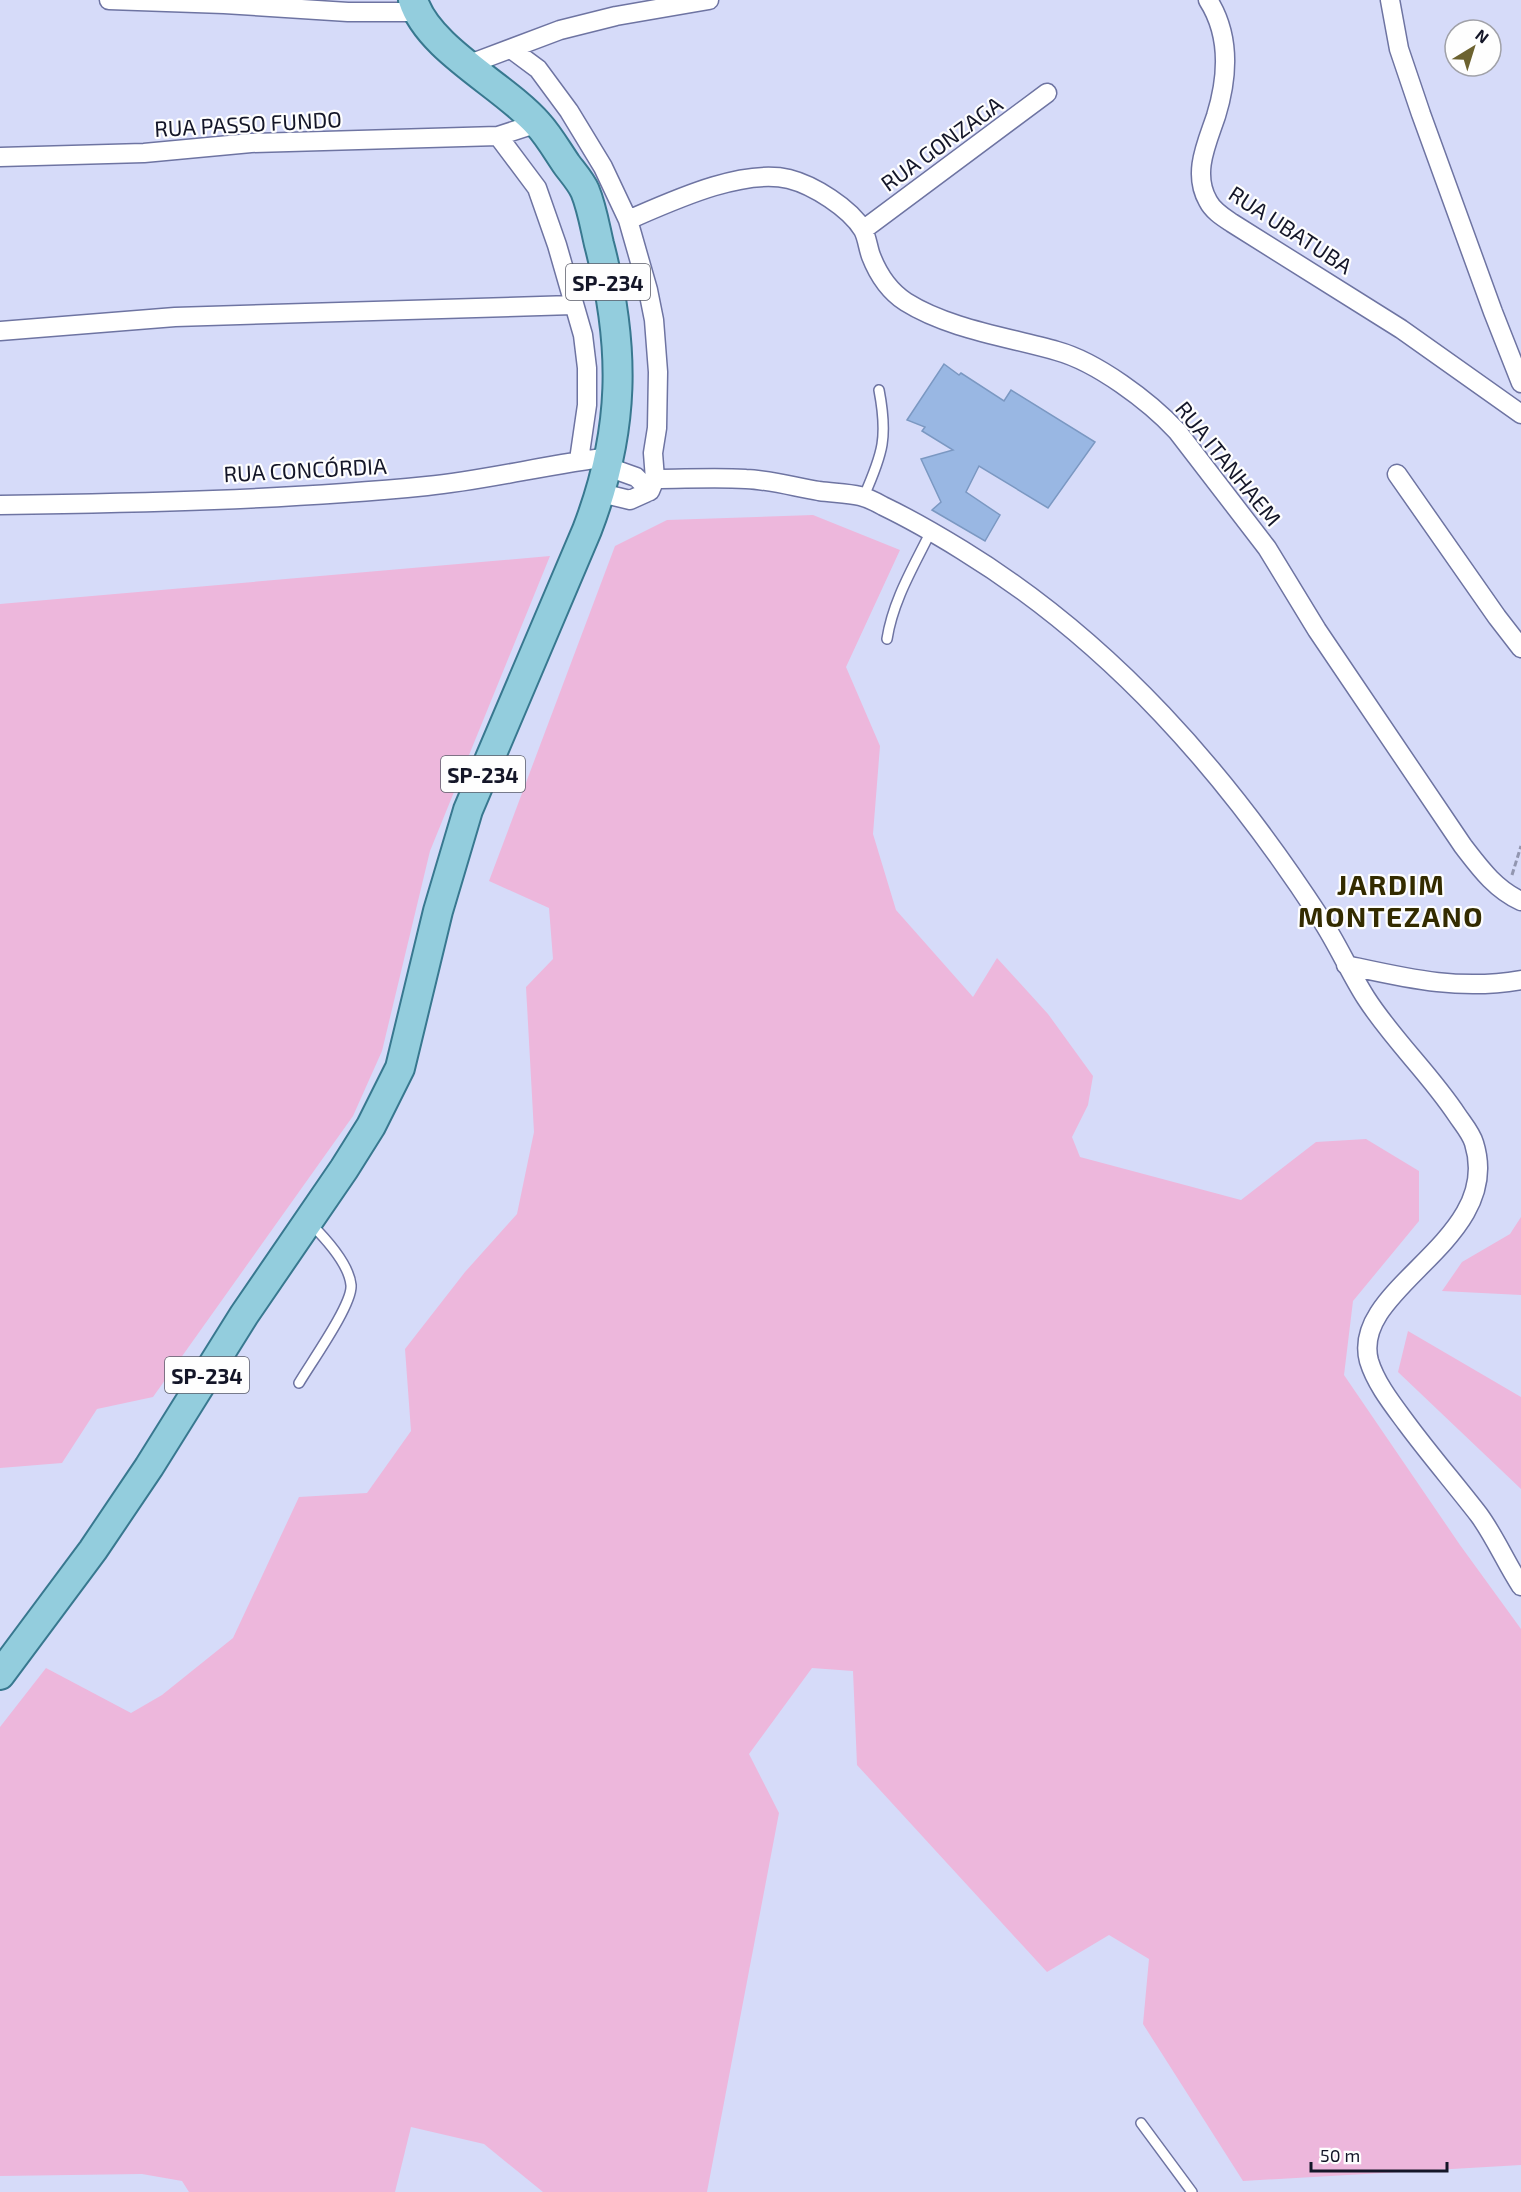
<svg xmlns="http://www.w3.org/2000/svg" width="1521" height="2192" viewBox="0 0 1521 2192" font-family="'Exo 2',sans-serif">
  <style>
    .green { fill: #edb7dc }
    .building { fill: #99b7e3; stroke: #7b98c2; stroke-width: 1.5 }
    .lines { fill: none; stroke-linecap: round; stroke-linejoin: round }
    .service-casing { stroke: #6e74a2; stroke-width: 12 }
    .minor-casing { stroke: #6e74a2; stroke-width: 21 }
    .primary-casing { stroke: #38788f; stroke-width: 32 }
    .path { stroke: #9296b0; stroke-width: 3; stroke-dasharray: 6 3; stroke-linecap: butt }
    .service { stroke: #fff; stroke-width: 9 }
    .minor { stroke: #fff; stroke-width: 18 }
    .primary { stroke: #93cddd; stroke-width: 28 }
    .labels { text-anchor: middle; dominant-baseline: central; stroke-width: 4.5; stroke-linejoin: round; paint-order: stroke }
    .shield { fill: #fefefe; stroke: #5a5c68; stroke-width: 1.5 }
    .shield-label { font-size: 21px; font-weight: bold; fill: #141628 }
    .street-label { font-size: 22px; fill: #141628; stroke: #fefefe }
    .district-label { font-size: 28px; font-weight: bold; letter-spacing: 1.5px; fill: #332b00; stroke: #fefefe }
  </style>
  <rect width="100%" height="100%" fill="#d6dbf9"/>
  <!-- green -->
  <path class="green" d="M813 515 900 550 846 667 880 746 873 834 896 910 973 997 997 958 1048 1014 1093 1076 1088 1105 1072 1137 1080 1157 1241 1200 1316 1142 1366 1139 1419 1171V1221L1353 1301 1344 1375 1460 1545 1521 1629V2165L1243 2181 1143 2024 1149 1959 1109 1935 1047 1972 857 1765 853 1671 812 1668 749 1754 779 1813 707 2192H543L484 2144 411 2127 395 2192H189L182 2181 142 2174 0 2176V1727L46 1668 131 1713 162 1695 233 1638 299 1497 367 1493 411 1431 405 1349 465 1272 517 1214 534 1132 526 987 553 959 549 908 489 881 615 546 667 520Z
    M550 556 430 851 382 1051 353 1116 153 1397 97 1409 62 1463 0 1468V604Z
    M1521 1217V1295L1442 1291 1462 1262 1510 1234Z
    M1408 1331 1521 1397V1489L1398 1372Z"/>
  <!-- building -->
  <path class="building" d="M944 364 959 375 961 373 1004 401 1011 390 1095 442 1048 508 979 466 966 492 1000 515 985 541 932 510 941 502 921 459 953 450 922 431 925 427 907 420Z"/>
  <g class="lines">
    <!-- service casing -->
    <g class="service-casing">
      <path id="service" d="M864 496C883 453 888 437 879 390
        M887 639C893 600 914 566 931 531
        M299 1383C310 1364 353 1304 351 1285 349 1264 326 1239 311 1224
        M1141 2123 1192 2192"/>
    </g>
    <!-- minor casing -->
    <g class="minor-casing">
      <path id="minor" d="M109 0 224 4 348 12H417
        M1208 0C1231 36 1228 77 1216 116 1207 143 1192 173 1208 201 1213 211 1223 217 1232 223L1401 329 1521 414
        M1390 0 1399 49 1421 114 1493 312 1521 383
        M511 49 538 69 569 111 603 167 628 220 648 290 654 320 658 372 657 428 653 453 655 479
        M467 65 560 30 616 16 709 0
        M498 136 537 188 557 245 583 335 587 368V405L579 460
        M0 157 144 153 251 143 498 136 538 123
        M628 220C672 201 742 168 789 179 813 185 850 208 863 230 867 237 868 248 871 256 878 274 889 291 906 302 949 329 1008 337 1057 351 1097 362 1149 401 1177 431L1267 548 1317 630 1463 846C1480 868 1495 889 1521 901
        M863 230 1047 93
        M0 331 175 317 573 305
        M608 467 636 477 650 491
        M1397 474 1497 617 1521 648
        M601 493 630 500 650 491 655 479C685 479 716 477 746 479 771 480 795 487 819 491 833 493 847 493 860 496 868 498 876 502 883 506 910 519 936 534 962 550 1112 642 1226 773 1321 919 1338 945 1350 973 1366 998 1393 1040 1430 1074 1457 1115 1463 1124 1471 1133 1474 1143 1505 1241 1349 1287 1369 1361 1376 1384 1393 1405 1407 1424 1430 1455 1455 1484 1479 1515 1495 1537 1506 1563 1521 1586
        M0 505C142 503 285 500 427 486 488 480 549 464 610 457
        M1346 965C1406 978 1458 991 1521 980"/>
    </g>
    <!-- primary casing -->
    <g class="primary-casing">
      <path id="primary" d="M0 1675 93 1550 149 1467 244 1315 344 1169 371 1126 400 1068 438 911 468 810 587 530C625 431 626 347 599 244 595 227 592 208 585 191 581 182 573 173 567 165 558 152 549 136 538 124 505 86 428 49 413 0"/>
    </g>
    <!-- path -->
    <path class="path" d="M1512 875 1521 846"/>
    <!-- service -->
    <use href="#service" class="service"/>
    <!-- minor -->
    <use href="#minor" class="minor"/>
    <!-- primary -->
    <use href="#primary" class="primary"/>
  </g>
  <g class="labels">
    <!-- shield labels -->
    <g class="shield">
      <rect x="566" y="264" width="84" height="36" rx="4.5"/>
      <rect x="441" y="756" width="84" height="36" rx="4.5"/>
      <rect x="165" y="1357" width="84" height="36" rx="4.5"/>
    </g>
    <g class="shield-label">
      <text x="608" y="282">SP-234</text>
      <text x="483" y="774">SP-234</text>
      <text x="207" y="1375">SP-234</text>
    </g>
    <!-- street labels -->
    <g class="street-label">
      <text transform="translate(248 123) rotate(-3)">RUA PASSO FUNDO</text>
      <text transform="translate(941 143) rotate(-36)">RUA GONZAGA</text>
      <text transform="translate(1291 229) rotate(33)">RUA UBATUBA</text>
      <text transform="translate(1229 463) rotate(51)">RUA ITANHAEM</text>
      <text transform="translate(305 469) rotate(-3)">RUA CONCÓRDIA</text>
    </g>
    <!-- district labels -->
    <g class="district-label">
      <text x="1391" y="884">JARDIM<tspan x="1391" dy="32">MONTEZANO</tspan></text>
    </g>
  </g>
  <!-- north arrow -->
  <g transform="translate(1473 48) rotate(38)"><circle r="28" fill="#fefefe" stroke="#a0a1a8" stroke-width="1.5"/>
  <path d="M0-4.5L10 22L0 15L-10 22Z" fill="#6c622f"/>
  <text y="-9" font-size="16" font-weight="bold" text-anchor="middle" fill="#141628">N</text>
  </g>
  <!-- scale -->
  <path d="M1311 2162v9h136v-9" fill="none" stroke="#141628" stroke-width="3"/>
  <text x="1320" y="2162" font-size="18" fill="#141628" stroke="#fefefe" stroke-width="4.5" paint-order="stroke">50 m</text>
</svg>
